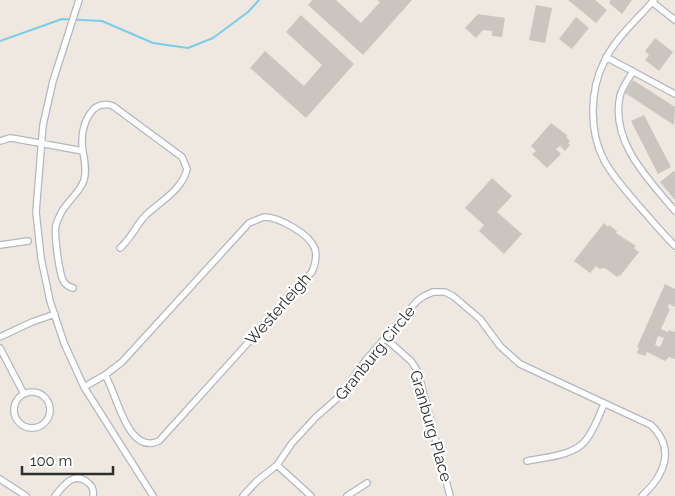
<svg xmlns="http://www.w3.org/2000/svg" width="675" height="496" viewBox="0 0 675 496" font-family="Raleway,sans-serif">
  <style>
    .lines { fill: none; stroke-linecap: round; stroke-linejoin: round }
    .stream { stroke: #7acdea; stroke-width: 2 }
    .building { fill: #cac6bf; fill-rule: evenodd }
    .street-casing { stroke: #b4b7c0; stroke-width: 8 }
    .street { stroke: #fff; stroke-width: 5.5 }
    .labels { text-anchor: middle; dominant-baseline: central; stroke-width: 4.5; stroke-linejoin: round; paint-order: stroke }
    .street-label { font-size: 16px; fill: #2e2e2e; stroke: #fff }
  </style>
  <rect width="100%" height="100%" fill="#eee8e1"/>
  <g class="lines">
    <!-- stream -->
    <path class="stream" d="M0 41 62 19 102 21 153 43 188 48 213 38 248 12 259 0"/>
  </g>
  <!-- building -->
  <path class="building" d="M312 0H336L361 23 380 2 377 0H412L363 55 308 5Z
    M568 0H595L607 10 596 23Z
    M611 0H632L622 14 609 3Z
    M536 5 552 8 545 43 529 40Z
    M478 14 505 18 502 37 492 36V31L483 30 476 38 465 28Z
    M301 15 354 64 306 118 250 68 265 51 304 86 322 65 286 32Z
    M576 17 589 28 572 49 559 39Z
    M655 38 673 52 659 71 645 60 649 55 645 51Z
    M633 80 675 107 674 125 625 93Z
    M644 115 671 167 658 174 631 121Z
    M551 123 568 136 566 137 570 141 568 143 570 145 565 151 560 146 556 149 561 154 547 168 532 154 536 151 531 146Z
    M674 171 675 172V200L660 182Z
    M492 178 512 196 497 212 522 234 504 254 479 231 484 225 465 208Z
    M604 223 608 227 609 225 617 231 616 233 636 246 634 248 639 252 620 276 619 275 617 277 605 268 600 269 596 266 590 273 574 261Z
    M665 284 675 289V307L669 304 668 308 670 309 661 329 668 332 669 330 675 332V359L669 357 665 361 647 352 645 356 637 353 639 348 637 347ZM658 336 664 338 660 347 655 345Z"/>
  <g class="lines">
    <!-- street casing -->
    <g class="street-casing">
      <path id="street" d="M79 0 53 81 43 125 36 212 41 258 50 301 64 343 84 387 153 496
        M654 0C637 20 615 38 604 62 590 90 589 130 603 158 611 175 625 189 637 204 650 218 662 233 675 246
        M652 2 675 20
        M606 57 675 94
        M633 71C629 79 622 87 620 96 610 141 648 179 675 211
        M0 141 10 138 17 139 83 151
        M264 217C279 217 310 234 315 249 317 257 315 265 312 272L159 441C127 456 117 393 105 375L122 362 249 223Z
        M0 245 28 241
        M73 288C69 287 66 285 64 282 59 275 54 233 56 225 57 221 60 215 62 211 69 200 80 192 84 180 88 166 82 155 82 142 82 125 91 98 113 106L182 157 187 169C182 190 161 201 146 215 136 225 131 239 120 248
        M0 337 32 322 55 314
        M385 338 411 361 418 372 450 496
        M0 348 24 394
        M84 387 105 375
        M14 410a18 18 0 1 1 36 0a18 18 0 1 1-36 0Z
        M527 461C546 457 574 456 586 440 594 430 599 416 604 404
        M277 465 311 496
        M0 479 26 496
        M55 496C63 486 74 471 87 482 93 486 94 490 93 496
        M243 496 257 481 277 465 292 443 316 417 341 395 365 361 417 301 424 296 433 292H445L453 296 480 319 500 346 520 364 651 425C675 448 666 474 642 496
        M347 496 367 483"/>
    </g>
    <!-- street -->
    <use href="#street" class="street"/>
  </g>
  <g class="labels">
    <!-- street labels -->
    <g class="street-label">
      <text transform="translate(278 309) rotate(-49)">Westerleigh</text>
      <text transform="translate(375 353) rotate(-51)">Granburg Circle</text>
      <text transform="translate(431 426) rotate(74)">Granburg Place</text>
    </g>
  </g>
  <!-- scale -->
  <path d="M22 466v8h91v-8" fill="none" stroke="#2e2e2e" stroke-width="2.5"/>
  <text x="30" y="466" font-size="15" fill="#2e2e2e" stroke="#ffffff" stroke-width="4" paint-order="stroke">100 m</text>
</svg>
